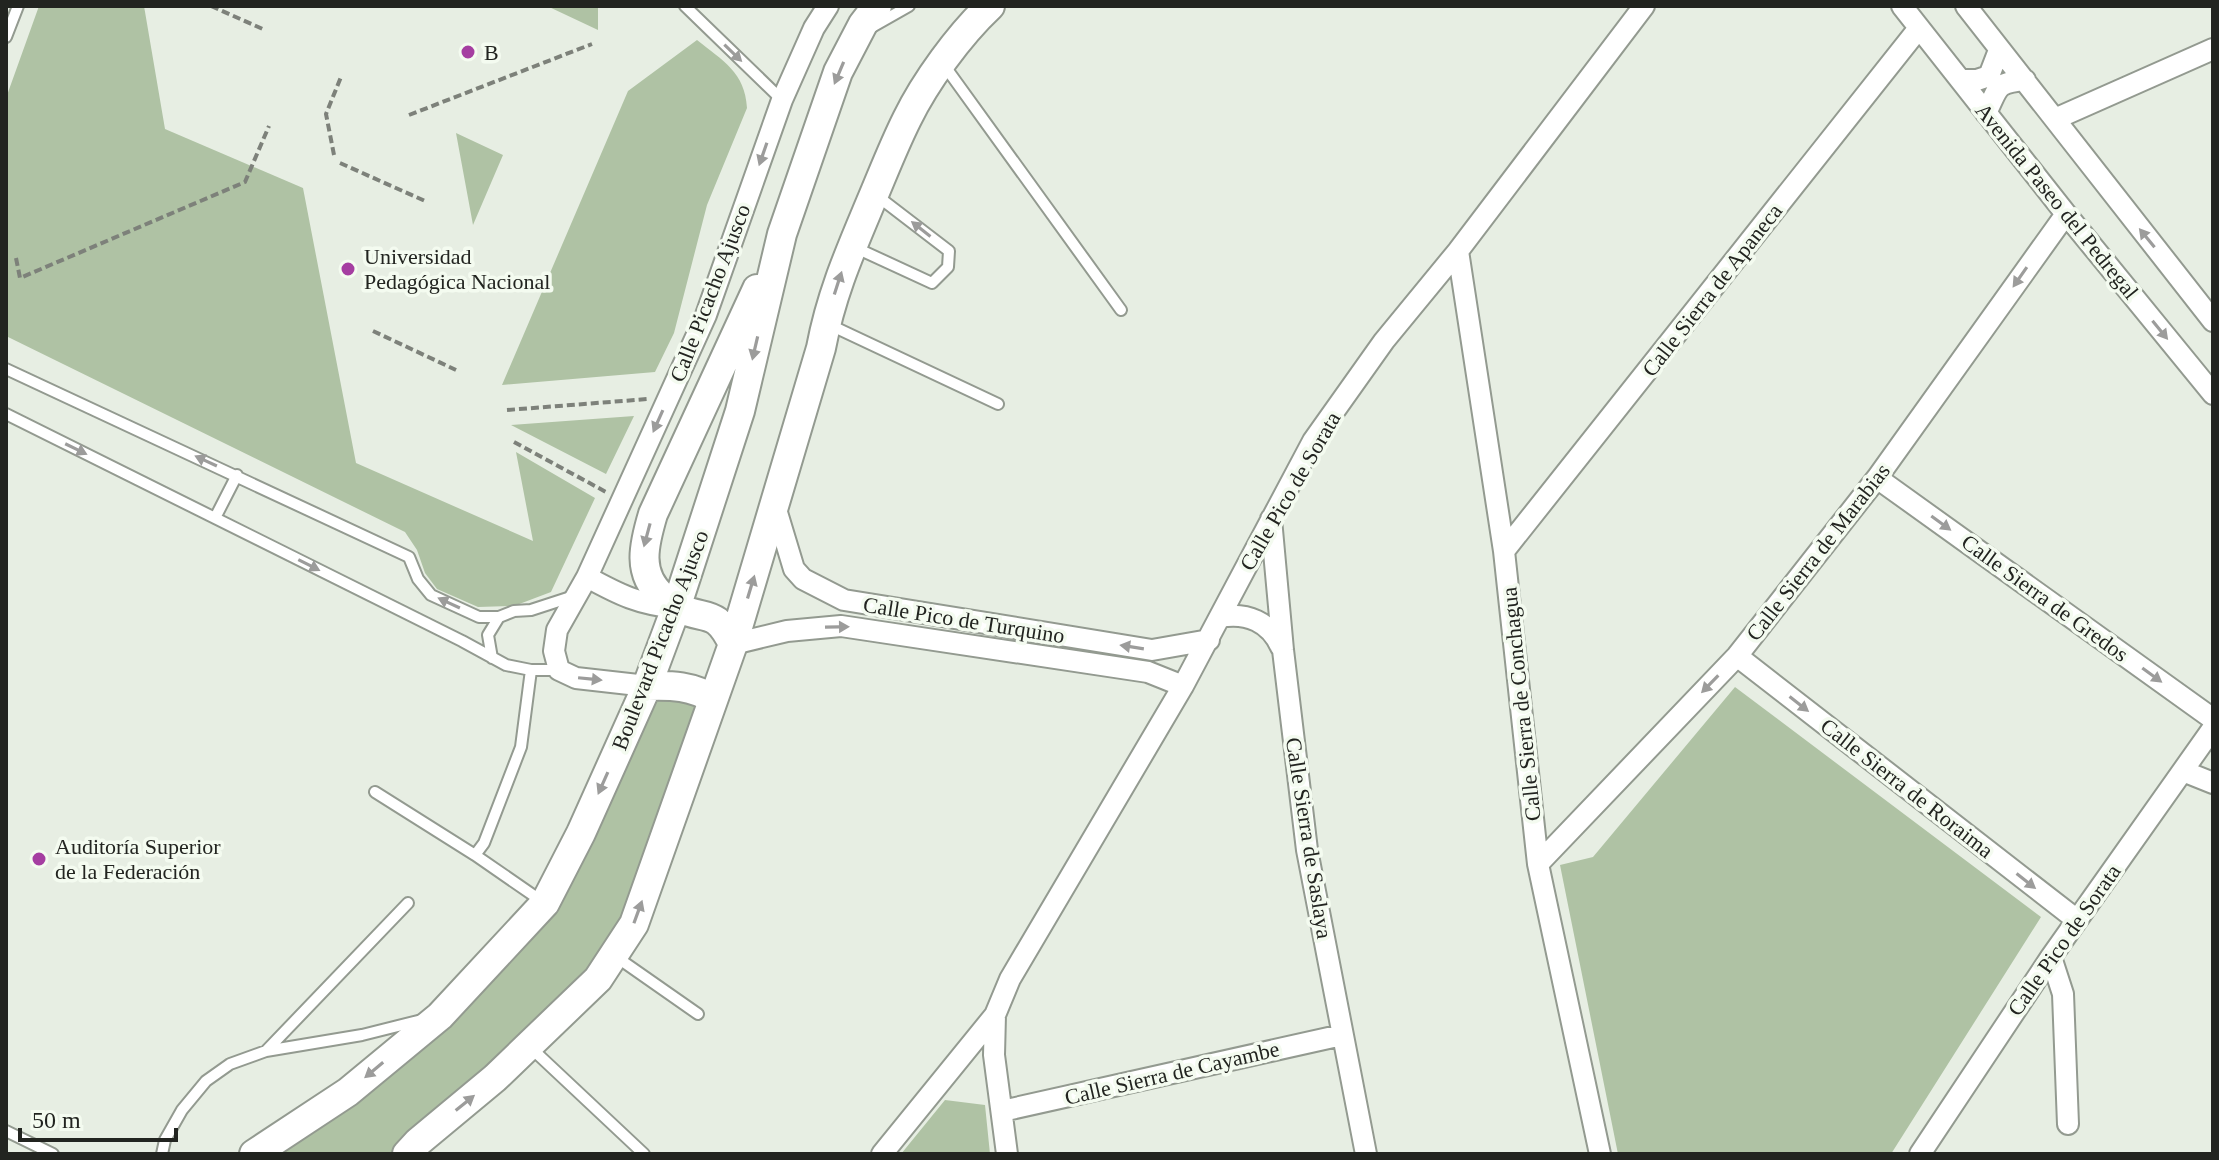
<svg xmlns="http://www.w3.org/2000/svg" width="2219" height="1160" viewBox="0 0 2219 1160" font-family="Georgia,serif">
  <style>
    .green { fill: #afc2a4 }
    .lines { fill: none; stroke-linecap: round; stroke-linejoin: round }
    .service-casing { stroke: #939a90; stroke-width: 14 }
    .minor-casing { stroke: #939a90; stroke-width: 24 }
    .secondary-casing { stroke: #939a90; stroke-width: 32 }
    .path { stroke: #7d817a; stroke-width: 4; stroke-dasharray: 8 4; stroke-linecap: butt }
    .service { stroke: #fff; stroke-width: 10 }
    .minor { stroke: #fff; stroke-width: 20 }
    .secondary { stroke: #fff; stroke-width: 28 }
    .oneway { fill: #9c9c9b }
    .poi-dot { fill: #a53ea1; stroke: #f4fbf0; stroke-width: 3 }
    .labels { text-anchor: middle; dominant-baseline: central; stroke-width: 7; stroke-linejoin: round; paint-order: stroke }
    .poi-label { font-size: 22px; fill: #222420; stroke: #f4fbf0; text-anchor: start }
    .street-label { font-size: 22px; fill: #222420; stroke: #f4fbf0 }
  </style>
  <rect width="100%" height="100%" fill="#e7eee3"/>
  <!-- green -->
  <path class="green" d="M39 6H144L165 129 303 188 356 463 533 541 516 452 595 498 551 592 514 606 478 607 437 589 425 573 417 550 405 532 6 336V98Z
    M547 6H598V30Z
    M697 40C723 61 745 72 747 108L707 205 674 333 655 372 502 385 628 91Z
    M456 133 503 155 473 225Z
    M634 416 606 474 511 425Z
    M1735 687 2041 917 1891 1154H1618L1560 865 1593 857Z
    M651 689 711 707 630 921 595 975 403 1154H258L349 1092 547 903Z
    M945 1100 985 1105 990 1154H901Z"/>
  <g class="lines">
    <!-- service casing -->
    <g class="service-casing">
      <path id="service" d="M685 6 782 100
        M872 27 909 6
        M6 37 18 6
        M944 65 1121 310
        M854 247 932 283 948 267 949 251 876 195
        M830 325 998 404
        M6 369 409 557 418 579 431 595 479 617H499L514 611 531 610 574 596
        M6 414 462 641 506 665 531 670H559
        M215 518 237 475
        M492 658 488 635 499 617
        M375 792 475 855 543 902
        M475 855 484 843 521 747 531 670
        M615 956 698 1014
        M530 1047 644 1154
        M266 1051 408 903
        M6 1131 53 1154
        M162 1154 165 1140 182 1110 206 1081 230 1064 266 1051 362 1035 422 1020"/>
    </g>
    <!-- minor casing -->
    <g class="minor-casing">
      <path id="minor" d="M1902 6 2066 214 2213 394
        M1966 6 2213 321
        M1961 80H1977L1989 76 1999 50
        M1986 113C1999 88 1994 83 2025 80
        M2055 119 2213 49
        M1458 251 1504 551 1538 864 1600 1154
        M1877 478 2213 719
        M775 506 794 569 803 579 844 600 1152 650 1209 640
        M1271 519 1283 650 1307 850 1366 1154
        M1504 551 1919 28
        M587 577C620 595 638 604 676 608
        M1220 617C1247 612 1270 622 1281 647
        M733 644 787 631 841 626 1148 672 1183 686
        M1737 656 2077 920
        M647 686 576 678 559 670 554 651 557 630 587 577 706 315 782 100 814 28 828 6
        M2183 771 2213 783
        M1538 864 1737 656 1877 478 2066 214
        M2051 957 2063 994 2068 1124
        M995 1015 994 1055 1007 1154
        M1002 1111 1342 1035
        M882 1154 995 1015 1010 979 1183 686 1313 441 1384 341 1458 251 1644 6
        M1920 1154 2051 957 2213 728"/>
    </g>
    <!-- secondary casing -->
    <g class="secondary-casing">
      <path id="secondary" d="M733 644C715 608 708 621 678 608 672 606 667 601 663 597 636 574 644 544 653 514L757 289
        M647 686C672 685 692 686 713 699
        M254 1154 348 1092 440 1016 545 903 581 833 647 686 676 608 740 411 782 234 838 72 863 24 877 6
        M407 1154 418 1142 495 1078 598 979 634 924 733 644 821 348C831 295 849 254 870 204 882 176 893 147 907 119 925 82 959 35 990 6"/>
    </g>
    <!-- path -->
    <path class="path" d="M211 6 265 30
      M409 115 592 44
      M334 155 326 114 341 77
      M340 163 425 201
      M16 258 20 278 245 182 269 126
      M373 331 456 370
      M507 410 648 399
      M514 442 606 492"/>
    <!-- service -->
    <use href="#service" class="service"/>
    <!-- minor -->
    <use href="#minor" class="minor"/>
    <!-- secondary -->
    <use href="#secondary" class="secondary"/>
  </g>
  <!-- one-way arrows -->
  <defs><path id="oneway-solid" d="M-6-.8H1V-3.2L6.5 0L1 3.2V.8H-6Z" transform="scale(2)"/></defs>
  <g class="oneway">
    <use href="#oneway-solid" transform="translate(733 53) rotate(44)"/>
    <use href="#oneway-solid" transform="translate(839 73) rotate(113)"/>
    <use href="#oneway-solid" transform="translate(763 154) rotate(109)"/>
    <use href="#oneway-solid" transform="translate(921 229) rotate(-142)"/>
    <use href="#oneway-solid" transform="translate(2147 238) rotate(-129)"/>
    <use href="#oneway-solid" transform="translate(2020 277) rotate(125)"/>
    <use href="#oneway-solid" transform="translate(838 283) rotate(-72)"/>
    <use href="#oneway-solid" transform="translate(2160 330) rotate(51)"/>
    <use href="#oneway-solid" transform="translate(755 348) rotate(103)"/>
    <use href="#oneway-solid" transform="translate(658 421) rotate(114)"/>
    <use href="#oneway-solid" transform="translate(76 449) rotate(26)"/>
    <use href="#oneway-solid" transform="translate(206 461) rotate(-155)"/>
    <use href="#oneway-solid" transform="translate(1941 523) rotate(36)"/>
    <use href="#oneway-solid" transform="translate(647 535) rotate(105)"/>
    <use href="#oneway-solid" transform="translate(309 565) rotate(27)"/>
    <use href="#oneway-solid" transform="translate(751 587) rotate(-73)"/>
    <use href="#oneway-solid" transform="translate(449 603) rotate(-155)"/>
    <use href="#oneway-solid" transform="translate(837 627) rotate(-1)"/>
    <use href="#oneway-solid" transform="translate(1132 647) rotate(-171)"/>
    <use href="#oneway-solid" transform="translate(2152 675) rotate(36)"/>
    <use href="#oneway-solid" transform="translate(590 679) rotate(6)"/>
    <use href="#oneway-solid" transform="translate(1710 684) rotate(134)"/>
    <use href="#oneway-solid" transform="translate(1799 704) rotate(38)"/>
    <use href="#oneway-solid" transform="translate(603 783) rotate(114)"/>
    <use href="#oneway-solid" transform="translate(2026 881) rotate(38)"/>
    <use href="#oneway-solid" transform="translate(638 912) rotate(-70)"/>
    <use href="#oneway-solid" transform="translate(374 1070) rotate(140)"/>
    <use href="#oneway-solid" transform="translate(465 1103) rotate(-39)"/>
  </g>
  <!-- markers -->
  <g class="poi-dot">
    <circle cx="468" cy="52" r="8"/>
    <circle cx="348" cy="269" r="8"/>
    <circle cx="39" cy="859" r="8"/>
  </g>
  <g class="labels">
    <!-- poi labels -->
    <g class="poi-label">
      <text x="484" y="52">B</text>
      <text x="364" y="256">Universidad<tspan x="364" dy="25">Pedagógica Nacional</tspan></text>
      <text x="55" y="846">Auditoría Superior<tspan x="55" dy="25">de la Federación</tspan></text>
    </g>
    <!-- street labels -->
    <g class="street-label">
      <text transform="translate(2057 201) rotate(51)">Avenida Paseo del Pedregal</text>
      <text transform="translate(1712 290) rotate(-52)">Calle Sierra de Apaneca</text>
      <text transform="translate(710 293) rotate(-69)">Calle Picacho Ajusco</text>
      <text transform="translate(1290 491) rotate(-60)">Calle Pico de Sorata</text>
      <text transform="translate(1818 552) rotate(-52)">Calle Sierra de Marabias</text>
      <text transform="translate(2045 598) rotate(36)">Calle Sierra de Gredos</text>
      <text transform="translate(964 620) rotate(9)">Calle Pico de Turquino</text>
      <text transform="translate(660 640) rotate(-69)">Boulevard Picacho Ajusco</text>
      <text transform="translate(1521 704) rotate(-96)">Calle Sierra de Conchagua</text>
      <text transform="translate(1907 788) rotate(38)">Calle Sierra de Roraima</text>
      <text transform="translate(1309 838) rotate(81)">Calle Sierra de Saslaya</text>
      <text transform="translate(2064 940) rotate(-55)">Calle Pico de Sorata</text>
      <text transform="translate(1172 1073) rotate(-13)">Calle Sierra de Cayambe</text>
    </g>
  </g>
  <!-- border -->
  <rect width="2219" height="1160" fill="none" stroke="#222420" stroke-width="16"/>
  <!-- scale -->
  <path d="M20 1128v12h156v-12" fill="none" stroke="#222420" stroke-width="4"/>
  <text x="32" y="1128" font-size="24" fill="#222420" stroke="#f4fbf0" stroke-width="6" paint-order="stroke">50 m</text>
</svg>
